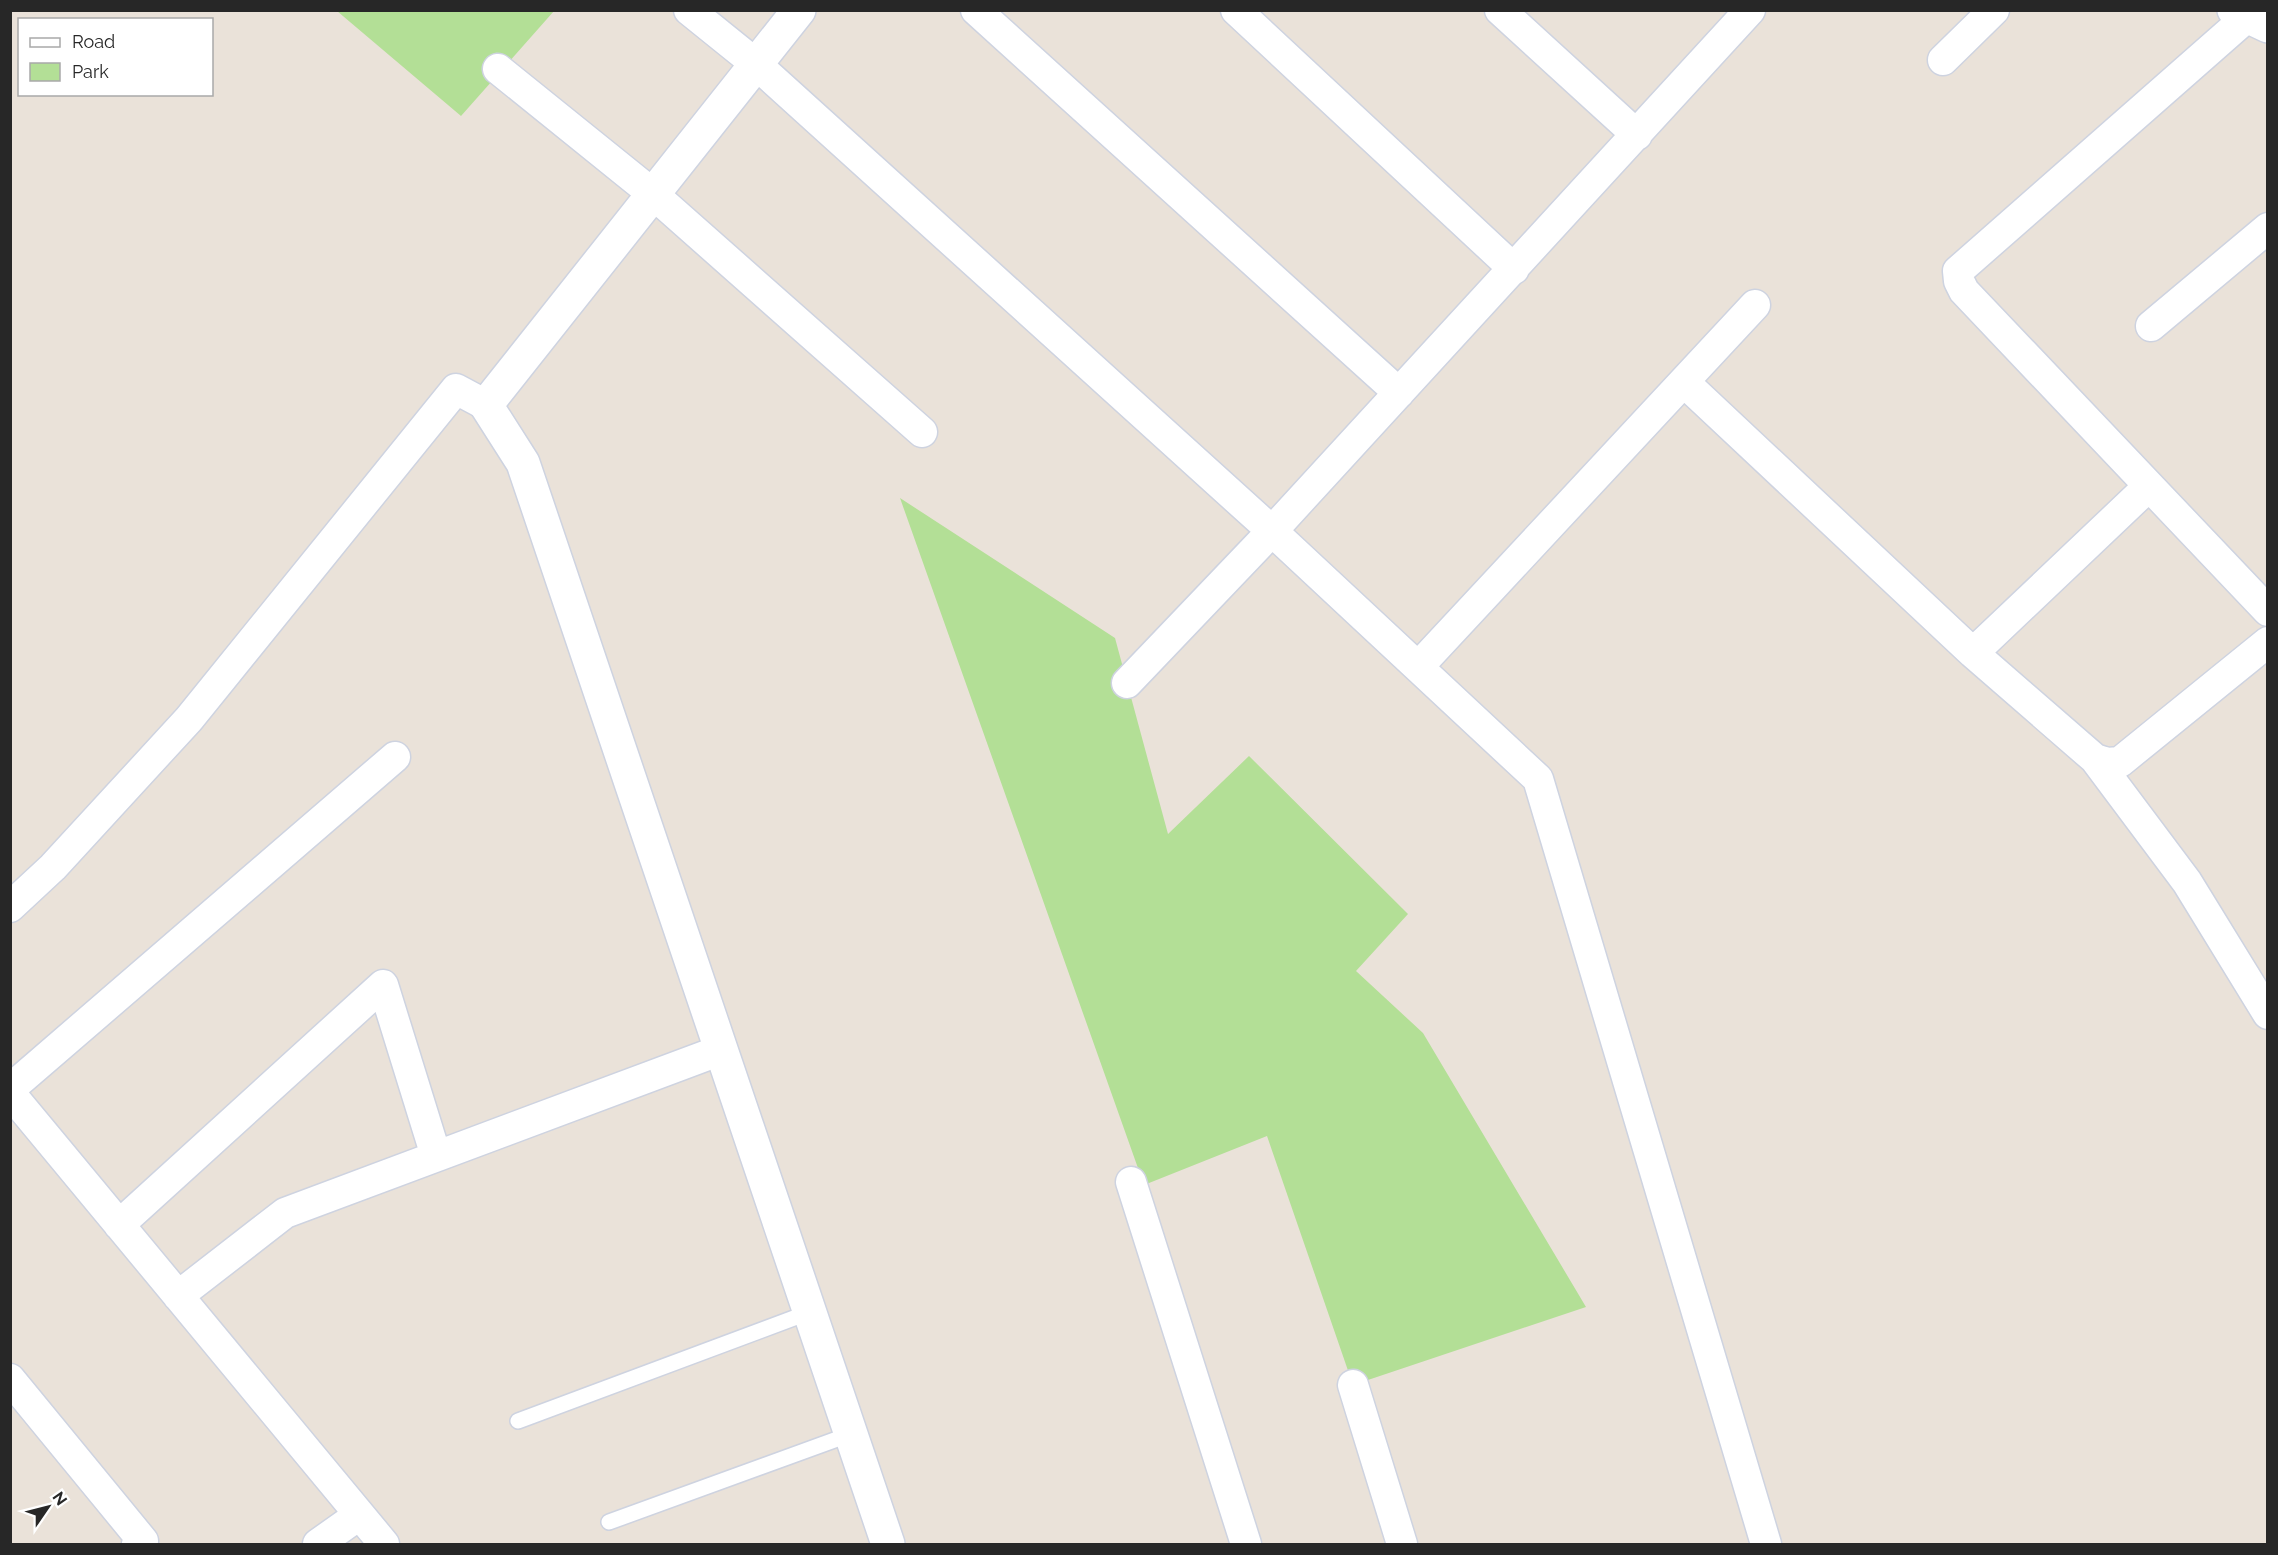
<svg xmlns="http://www.w3.org/2000/svg" width="2278" height="1555" viewBox="0 0 2278 1555" font-family="Raleway,sans-serif">
  <style>
    .green { fill: #b3df96 }
    .lines { fill: none; stroke-linecap: round; stroke-linejoin: round }
    .service-casing { stroke: #ced3e0; stroke-width: 18 }
    .minor-casing { stroke: #ced3e0; stroke-width: 33 }
    .tertiary-casing { stroke: #ced3e0; stroke-width: 36 }
    .service { stroke: #fff; stroke-width: 15 }
    .minor { stroke: #fff; stroke-width: 30 }
    .tertiary { stroke: #fff; stroke-width: 33 }
  </style>
  <rect width="100%" height="100%" fill="#eae2d9"/>
  <!-- green -->
  <path class="green" d="M337 11H554L461 116Z
    M900 498 1115 638 1168 834 1249 756 1408 914 1356 971 1423 1033 1586 1307 1353 1385 1267 1136 1144 1185Z"/>
  <g class="lines">
    <!-- service casing -->
    <g class="service-casing">
      <path id="service" d="M518 1421 810 1312
        M609 1522 851 1434"/>
    </g>
    <!-- minor casing -->
    <g class="minor-casing">
      <path id="minor" d="M689 10 756 64 1272 531 1750 10
        M976 10 1399 393
        M1236 10 1514 269
        M1500 10 1637 135
        M2255 10 1958 271 1959 281 1964 291 2268 611
        M1943 60 1994 10
        M498 69 653 194 922 432
        M2151 326 2268 228
        M1684 382 1973 653 2095 759 2107 763 2120 762 2268 642
        M1973 653 2149 486
        M1418 667 1755 305
        M1127 683 1272 531 1538 779 1766 1544
        M2095 759 2187 882 2268 1014
        M10 907 53 867 189 719 456 389 486 405
        M10 1089 395 757
        M10 1093 384 1544
        M1131 1182 1246 1544
        M119 1225 383 985 436 1156
        M178 1296 285 1213 721 1050
        M10 1379 143 1541 137 1544
        M1353 1385 1402 1544
        M318 1544 359 1515"/>
    </g>
    <!-- tertiary casing -->
    <g class="tertiary-casing">
      <path id="tertiary" d="M799 10 486 405 523 463 888 1544
        M2234 10 2268 26"/>
    </g>
    <!-- service -->
    <use href="#service" class="service"/>
    <!-- minor -->
    <use href="#minor" class="minor"/>
    <!-- tertiary -->
    <use href="#tertiary" class="tertiary"/>
  </g>
  <!-- border -->
  <rect width="2278" height="1555" fill="none" stroke="#272727" stroke-width="24"/>
  <!-- legend -->
  <rect x="18" y="18" width="195" height="78" fill="#ffffff" stroke="#a9a9a9" stroke-width="1.5"/>
  <rect x="30" y="38" width="30" height="9" fill="#ffffff" stroke="#a9a9a9" stroke-width="1.5"/>
  <text x="72" y="48" font-size="18" fill="#272727">Road</text>
  <rect x="30" y="63" width="30" height="18" fill="#b3df96" stroke="#a9a9a9" stroke-width="1.5"/>
  <text x="72" y="78" font-size="18" fill="#272727">Park</text>
  <!-- north arrow -->
  <g transform="translate(48 1507) rotate(55)" stroke="#ffffff" stroke-width="4.5" paint-order="stroke">
  <path d="M0-4.5L10 22L0 15L-10 22Z" fill="#272727"/>
  <text y="-9" font-size="16" font-weight="bold" text-anchor="middle" fill="#272727">N</text>
  </g>
</svg>
